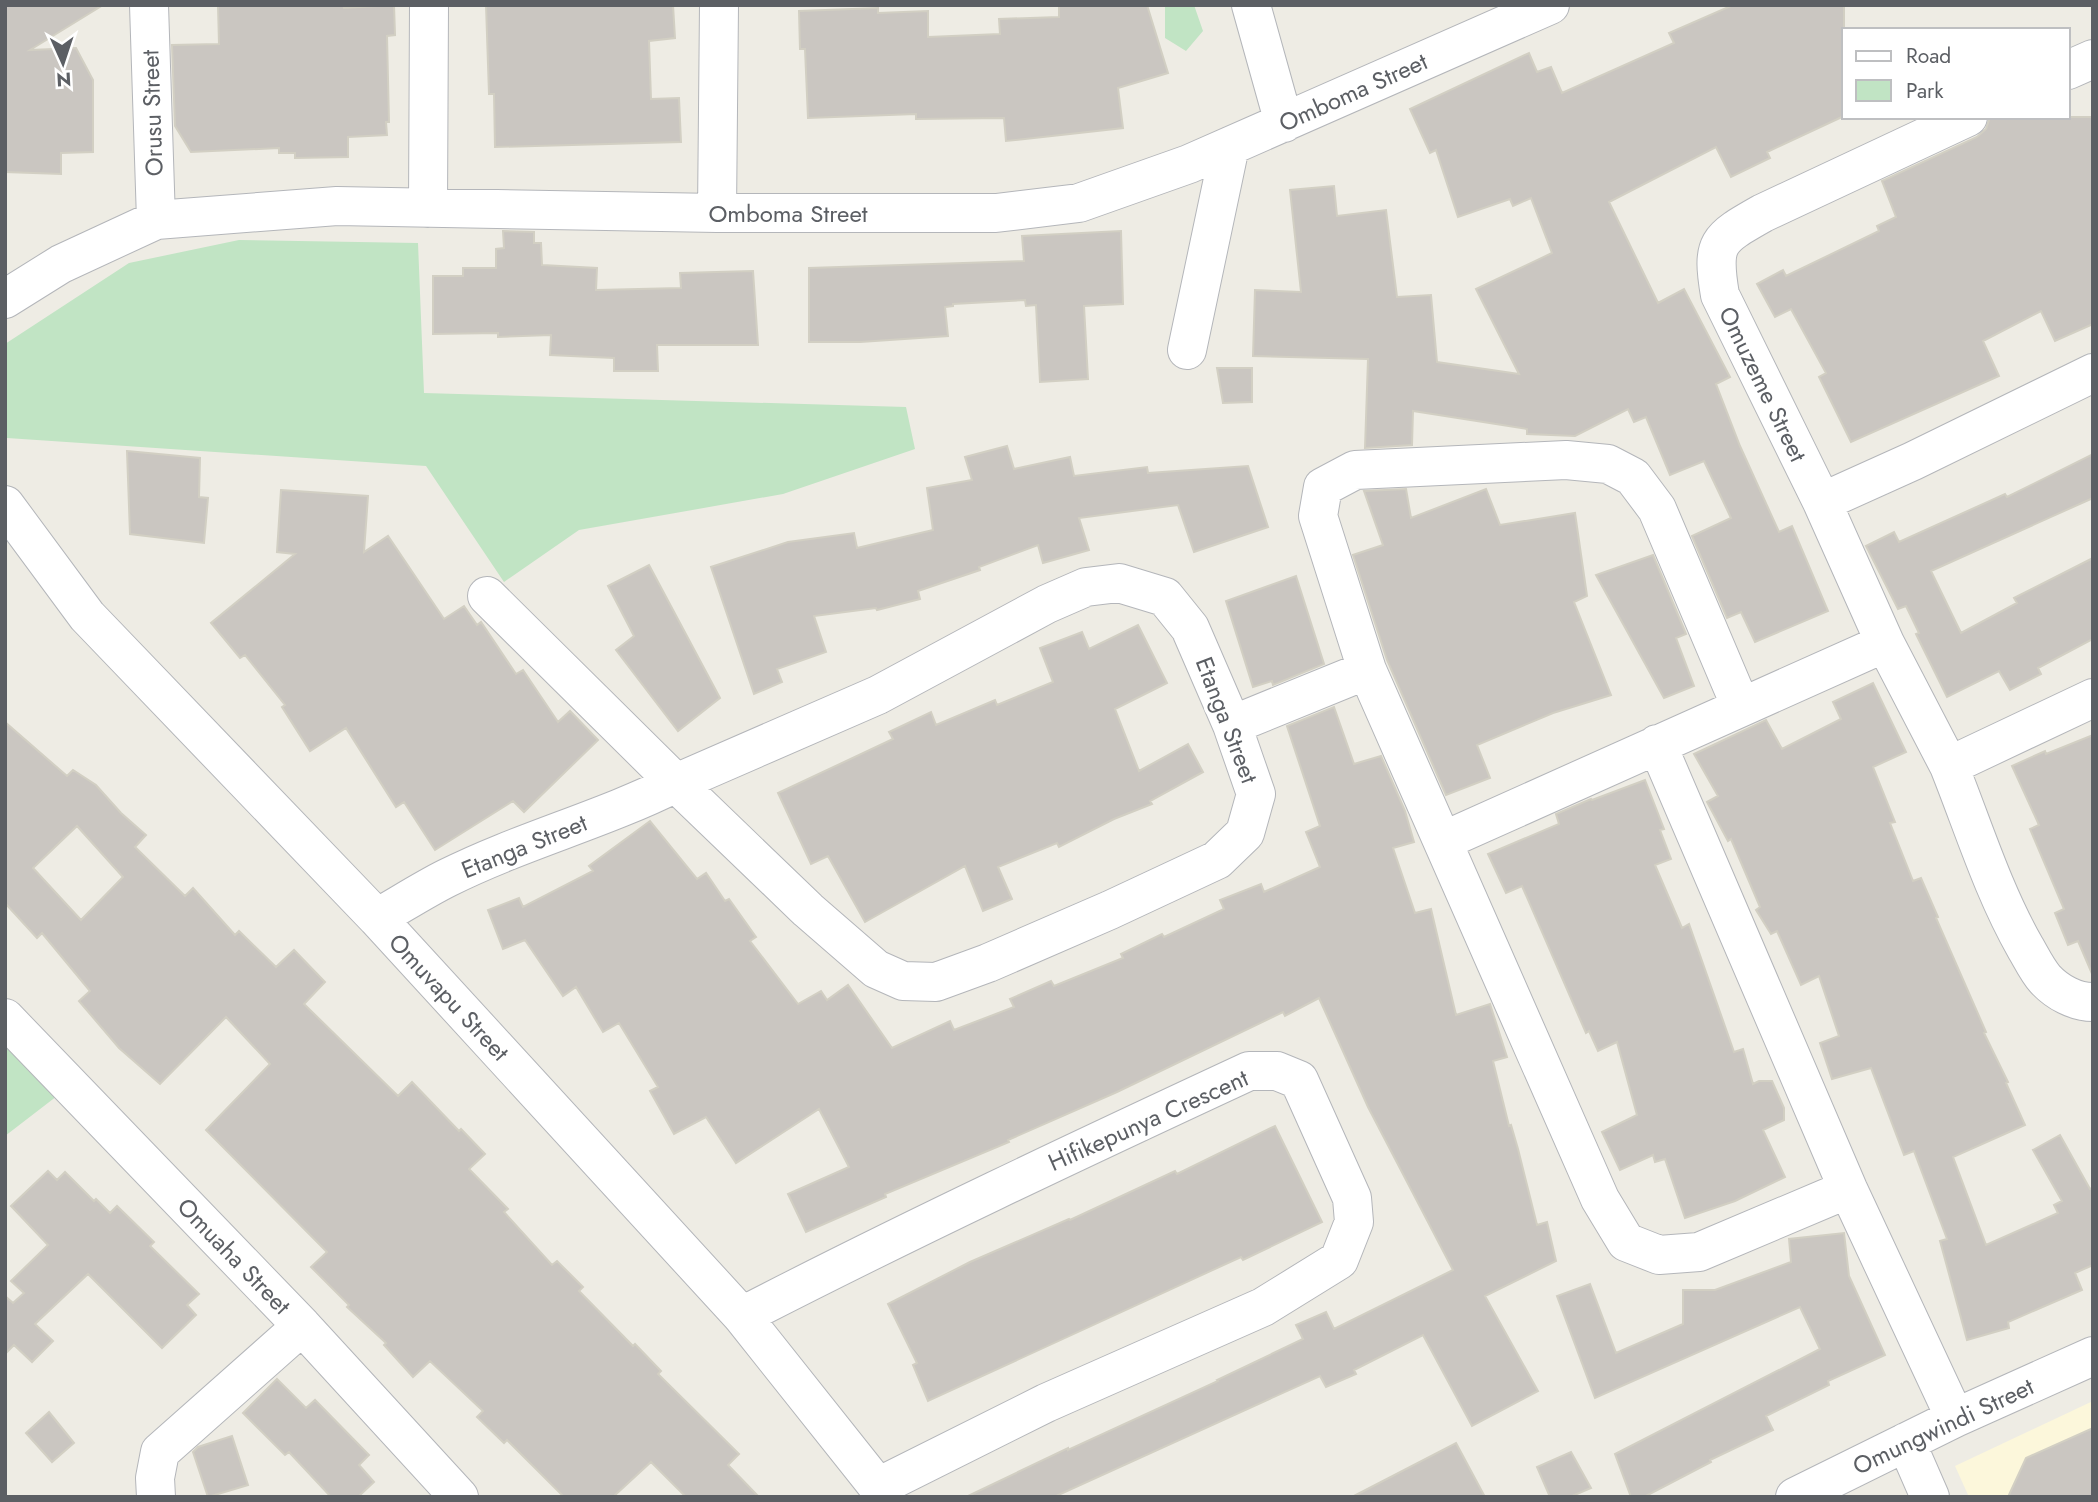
<svg xmlns="http://www.w3.org/2000/svg" width="2098" height="1502" viewBox="0 0 2098 1502" font-family="Jost,sans-serif">
  <style>
    .commercial { fill: #fcf7db }
    .green { fill: #c1e4c4 }
    .building { fill: #cac6c1; stroke: #d2cfc3; stroke-width: 2; fill-rule: evenodd }
    .lines { fill: none; stroke-linecap: round; stroke-linejoin: round }
    .minor-casing { stroke: #b4b6ba; stroke-width: 40 }
    .minor { stroke: #fff; stroke-width: 38 }
    .labels { text-anchor: middle; dominant-baseline: central; stroke-width: 7; stroke-linejoin: round; paint-order: stroke }
    .street-label { font-size: 24px; fill: #5c5f64; stroke: #fff }
  </style>
  <rect width="100%" height="100%" fill="#eeece4"/>
  <!-- commercial -->
  <path class="commercial" d="M2093 1401V1497H1969L1955 1466Z"/>
  <!-- green -->
  <path class="green" d="M1165 5H1194L1203 31 1186 51 1165 38Z
    M239 240 418 243 424 393 906 407 915 449 783 494 579 530 504 582 426 466 7 438 5 344 129 263Z
    M5 1018 70 1086 5 1136Z"/>
  <!-- building -->
  <path class="building" d="M5 5H103L30 50 76 48 93 80V152L61 153V174L5 172Z
    M218 5H343L344 8 394 5 395 35 387 36 389 122H386L387 135 348 137V157L295 158V153H279V148L191 152 175 126 172 45 219 44Z
    M486 5H673L675 38 649 41 651 99 679 98 681 142 495 147 494 94H489Z
    M1059 5H1147L1168 73 1118 88 1123 128 1006 141 1004 118 916 119V114L808 118 805 49H800L799 11 878 8V13L928 11V37L1000 34 999 19 1059 17Z
    M1733 5H1844V116L1767 152 1770 158 1731 177 1716 147 1609 202 1658 303 1684 289 1730 377 1716 384 1740 446 1779 532 1792 526 1828 611 1755 642 1741 612 1727 618 1692 536 1731 518 1704 461 1670 475 1646 417 1634 422 1628 409 1575 436 1527 434V429L1413 411 1412 445 1365 448 1368 359 1253 356 1255 290 1301 292 1290 190 1334 186 1337 216 1386 210 1397 297 1431 295 1437 362 1519 374 1476 289 1552 253 1531 198 1513 206 1510 199 1458 217 1436 150 1430 153 1410 109 1529 53 1537 72 1551 67 1562 93 1674 43 1669 33Z
    M1990 117H2093V324L2055 341 2041 311 1983 341 1999 376 1851 442 1819 377 1826 373 1791 309 1775 317 1757 284 1783 270 1786 276 1879 231 1877 226 1896 217 1882 181 1977 137 1986 129Z
    M503 231 534 232V243H541L542 265 597 268 596 290 681 288 680 273 753 271 758 345H657L658 371H614V358L550 355 551 335 498 337V333L433 334V276H463V268H496V249L504 248Z
    M1121 231 1123 304 1084 306 1088 379 1040 382 1036 305 1026 306 1025 300 953 304V306L945 307 948 336 860 342H809V268L1024 261 1022 236Z
    M1217 368H1252V402L1223 403Z
    M1007 446 1014 469 1070 457 1074 476 1147 467 1148 473 1248 466 1268 527 1194 552 1178 505 1079 518 1089 550 1043 563 1038 545 979 567 980 570 918 591 920 599 877 610 876 608 814 616 826 652 777 669 782 682 754 694 711 567 788 542 854 533 857 548 933 530 927 488 972 480 965 457Z
    M127 451 200 458 199 497 208 498 204 543 130 534Z
    M2093 454V498L1931 571 1961 633 2017 603 2014 598 2093 558V639L2038 668 2041 674 2010 690 1999 671 1947 697 1916 634 1919 633 1906 606 1898 609 1866 546 1894 532 1899 542 2005 494 2007 497Z
    M1406 489 1411 518 1486 489 1500 525 1575 513 1587 596 1574 602 1611 695 1553 713 1477 745 1490 778 1446 795 1387 660 1353 555 1383 545 1364 491Z
    M281 490 368 496 364 552 388 536 444 619 464 606 477 625 481 622 516 674 523 670 558 722 570 711 598 740 524 812 513 801 435 850 404 802 396 807 346 728 310 751 282 707 285 705 245 655 240 658 211 623 295 554 277 552Z
    M1653 555 1686 634 1676 638 1694 686 1664 698 1596 575Z
    M649 565 720 698 678 731 616 650 634 636 608 586Z
    M1296 576 1324 664 1273 685 1272 681 1253 687 1226 601Z
    M1138 625 1167 683 1115 709 1139 771 1188 744 1203 772 1150 801 1152 804 1114 819 1059 847 1057 843 998 867 1012 899 983 911 965 866 865 922 828 856 811 864 778 793 893 739 889 732 931 712 936 725 995 700 997 705 1053 682 1040 648 1082 632 1089 649Z
    M1873 683 1906 752 1873 767 1895 822 1890 823 1913 881 1921 878 1938 917 1936 918 1986 1032 1984 1033 2008 1082 2006 1083 2025 1125 1953 1157 1986 1245 2058 1213 2054 1205 2062 1201 2033 1150 2060 1135 2090 1189 2093 1188V1265L2075 1273 2082 1290 2008 1322 2009 1328 1967 1340 1940 1241 1947 1239 1914 1151 1904 1155 1871 1068 1832 1079 1820 1043 1839 1036 1819 976 1801 985 1777 931 1771 934 1756 910 1760 907 1731 839 1728 841 1707 802 1718 796 1694 754 1766 720 1782 749 1841 719 1833 702Z
    M1334 707 1354 764 1381 756 1405 811 1414 842 1393 848 1415 913 1431 909 1456 1015 1490 1004 1507 1057 1493 1061 1509 1126 1511 1125 1518 1149 1537 1225 1547 1222 1556 1261 1485 1296 1538 1391 1472 1426 1423 1335 1354 1370 1356 1374 1326 1387 1320 1376 1054 1497H966L1068 1448V1450L1218 1381 1217 1380 1303 1339 1296 1325 1326 1312 1334 1329 1453 1270 1368 1107 1319 998 1285 1016 1283 1012 1117 1092 1008 1140 1009 1142 885 1194 886 1197 806 1232 788 1194 849 1167 819 1109 736 1163 706 1117 674 1134 650 1091 658 1087 619 1023 603 1032 576 987 563 996 525 940 503 949 488 910 519 898 523 907 593 871 589 866 650 821 697 879 706 873 725 901 729 899 756 937 750 941 798 1004 821 991 827 1000 848 985 892 1048 950 1021 954 1030 1014 1007 1010 999 1051 981 1054 986 1123 958 1121 954 1162 934 1164 937 1224 909 1220 900 1261 884 1264 892 1320 867 1306 832 1320 826 1287 726Z
    M5 722 67 776 73 770 96 785 121 813 146 835 135 847 185 896 193 888 235 935 239 931 276 967 294 950 325 982 304 1004 398 1096 412 1082 459 1131 461 1129 485 1154 469 1169 508 1209 504 1212 552 1265 557 1261 583 1287 579 1291 633 1346 635 1344 661 1371 658 1374 739 1454 728 1465 759 1497H686L651 1462 613 1497H564L507 1440 504 1443 477 1417 483 1411 430 1361 413 1377 384 1345 386 1343 347 1307 349 1305 311 1267 327 1252 206 1130 270 1064 226 1017 160 1084 119 1048 79 1001 90 991 42 933 37 938 5 903ZM77 826 123 877 81 920 33 868Z
    M2093 735V976L2078 941 2068 945 2055 913 2064 909 2030 829 2039 825 2012 766 2045 751 2046 754Z
    M1645 780 1664 829 1660 830 1671 859 1655 865 1682 928 1689 924 1734 1052 1743 1049 1753 1084 1759 1081H1772L1784 1108V1120L1763 1130 1785 1177 1735 1201 1685 1218 1665 1159 1655 1162 1653 1155 1620 1170 1602 1132 1637 1115 1617 1042 1598 1051 1589 1031 1586 1033 1522 886 1506 893 1488 854 1559 824 1556 814 1591 799 1592 800Z
    M1275 1126 1322 1222 1243 1260 1241 1257 928 1401 913 1365 917 1363 888 1304 970 1262 1069 1219 1070 1220 1175 1171 1177 1174Z
    M48 1171 57 1180 65 1172 94 1201 96 1199 110 1213 117 1206 154 1242 150 1246 199 1294 187 1305 196 1315 162 1348 88 1274 35 1324 53 1341 32 1362 14 1345 5 1354V1296L13 1303 24 1293 11 1281 48 1245 11 1206Z
    M1844 1233 1849 1276 1885 1355 1828 1381 1829 1385 1766 1416 1773 1430 1710 1460 1711 1462 1644 1497H1631L1615 1454 1820 1349 1800 1307 1595 1398 1557 1296 1590 1284 1616 1353 1683 1324V1290H1715L1791 1262 1789 1239Z
    M277 1379 306 1408 315 1400 369 1455 359 1465 374 1482 358 1497H331L289 1452 285 1455 243 1413Z
    M49 1412 74 1443 52 1462 26 1433Z
    M2093 1428V1497H2008L2026 1458Z
    M232 1436 248 1485 208 1497 193 1452 198 1447Z
    M1456 1443 1485 1497H1352Z
    M1571 1452 1591 1488 1570 1497H1550L1537 1467Z"/>
  <g class="lines">
    <!-- minor casing -->
    <g class="minor-casing">
      <path id="minor" d="M149 5 156 220
        M1251 5 1284 123
        M2068 70 2093 59
        M1968 117 1763 213C1717 239 1711 242 1720 295L1822 502 1913 461 2093 373
        M428 208 429 5
        M717 213 719 5
        M5 299 61 264 156 220 337 206 717 213H996L1079 203 1189 164 1550 5
        M1187 350 1230 146
        M1822 502 1885 643 1949 766
        M5 505 87 616 377 918 742 1316 878 1487 883 1497
        M2093 698 1949 766C1973 826 1993 891 2025 947 2031 957 2037 970 2045 979 2057 992 2075 1002 2093 1002
        M1741 707 1657 509 1633 477 1608 464 1566 460 1355 470 1323 487 1318 516 1367 670 1600 1199 1626 1242 1659 1255 1699 1252 1848 1189
        M1232 725 1367 670
        M1657 744 1848 1189 1955 1418
        M1443 841 1885 643
        M377 918C400 905 423 890 447 878 521 841 602 820 676 783L878 695 1047 604 1086 587 1119 583 1165 597 1190 628 1232 725 1256 794 1245 833 1217 860 1110 910 988 963 936 982 903 981 876 969 808 910 676 783 487 596
        M5 1018 302 1326 459 1497
        M742 1316C909 1230 1079 1150 1249 1071H1277L1299 1080 1352 1198 1354 1222 1339 1260 1263 1307 1046 1403 878 1487
        M1906 1442 1930 1497
        M156 1497 155 1478 160 1452 302 1326
        M1795 1497 1955 1418 2093 1356"/>
    </g>
    <!-- minor -->
    <use href="#minor" class="minor"/>
  </g>
  <g class="labels">
    <!-- street labels -->
    <g class="street-label">
      <text transform="translate(1353 92) rotate(-24)">Omboma Street</text>
      <text transform="translate(152 113) rotate(-92)">Orusu Street</text>
      <text x="788" y="213">Omboma Street</text>
      <text transform="translate(1763 384) rotate(64)">Omuzeme Street</text>
      <text transform="translate(1227 720) rotate(69)">Etanga Street</text>
      <text transform="translate(524 846) rotate(-22)">Etanga Street</text>
      <text transform="translate(449 997) rotate(47)">Omuvapu Street</text>
      <text transform="translate(1148 1120) rotate(-24)">Hifikepunya Crescent</text>
      <text transform="translate(234 1256) rotate(46)">Omuaha Street</text>
      <text transform="translate(1943 1426) rotate(-25)">Omungwindi Street</text>
    </g>
  </g>
  <!-- border -->
  <rect width="2098" height="1502" fill="none" stroke="#5c5f64" stroke-width="14"/>
  <!-- legend -->
  <rect x="1842" y="28" width="228" height="91" fill="#ffffff" stroke="#bebfc1" stroke-width="2"/>
  <rect x="1856" y="51" width="35" height="10" fill="#ffffff" stroke="#bebfc1" stroke-width="2"/>
  <text x="1906" y="63" font-size="21" fill="#5c5f64">Road</text>
  <rect x="1856" y="80" width="35" height="21" fill="#c1e4c4" stroke="#bebfc1" stroke-width="2"/>
  <text x="1906" y="98" font-size="21" fill="#5c5f64">Park</text>
  <!-- north arrow -->
  <g transform="translate(63 63) rotate(177)" stroke="#ffffff" stroke-width="5" paint-order="stroke">
  <path d="M0-5L12 26L0 18L-12 26Z" fill="#5c5f64"/>
  <text y="-10" font-size="19" font-weight="bold" text-anchor="middle" fill="#5c5f64">N</text>
  </g>
</svg>
